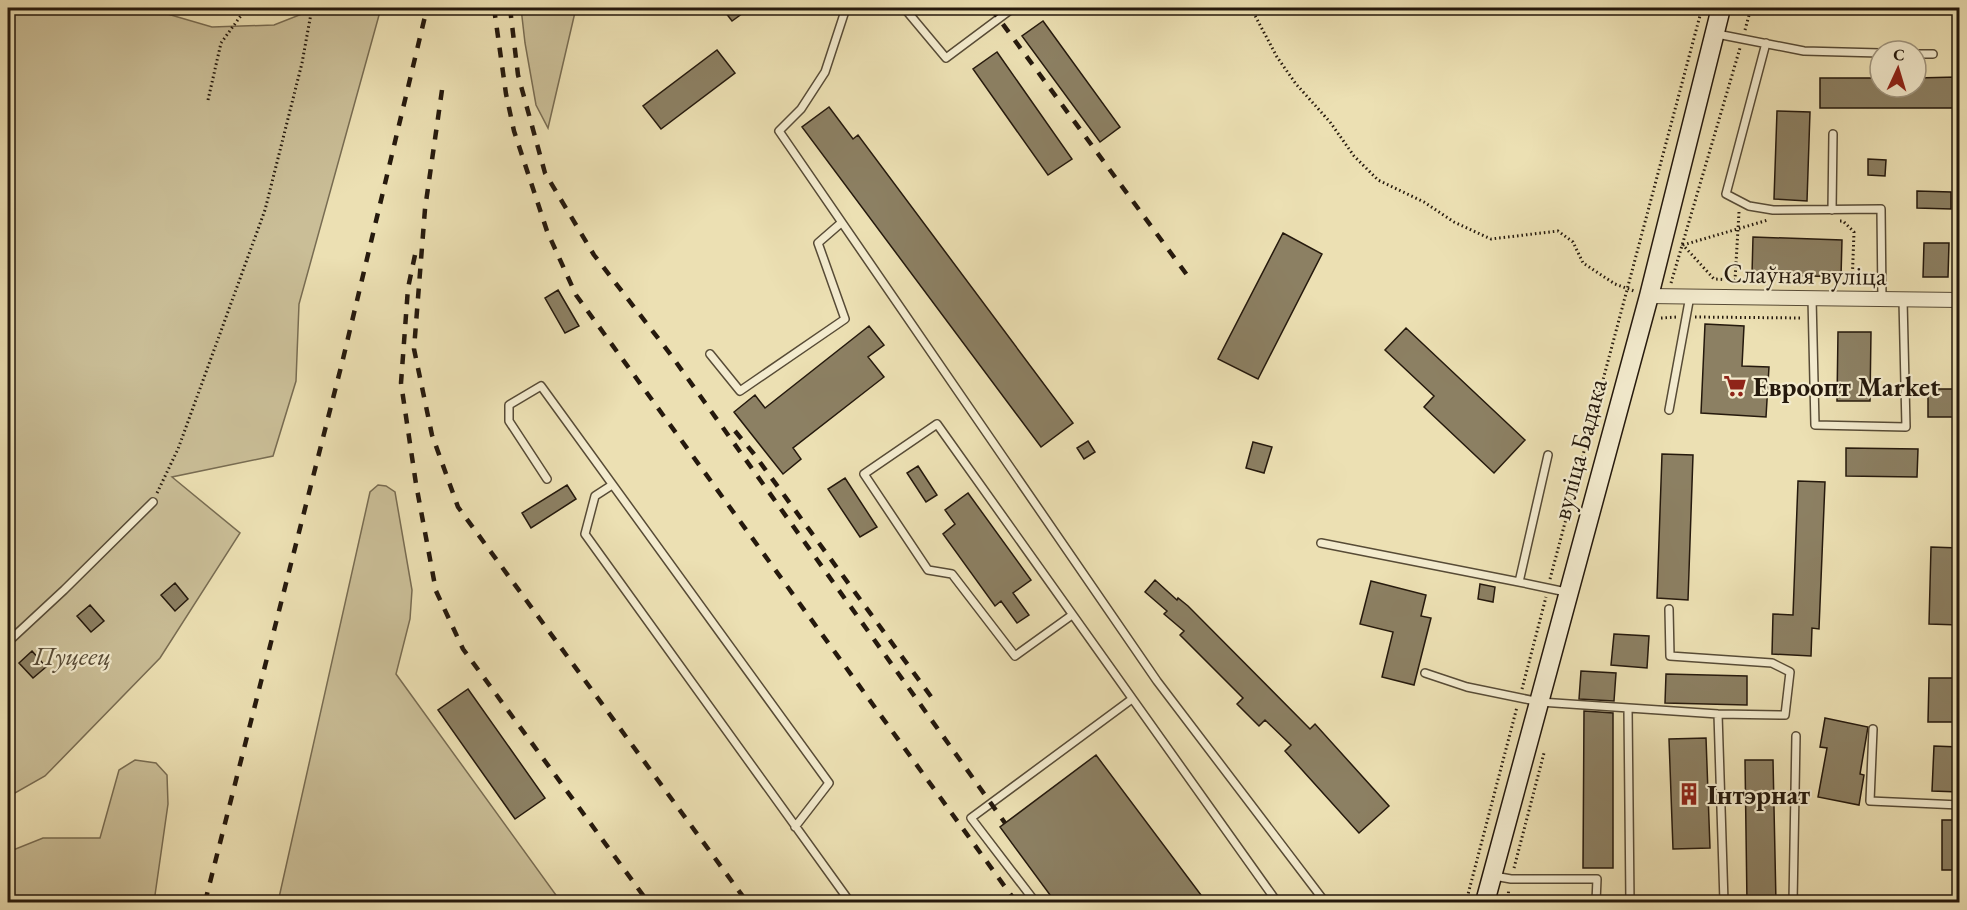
<svg xmlns="http://www.w3.org/2000/svg" width="1967" height="910" viewBox="0 0 1967 910" font-family="'EB Garamond',serif">
  <style>
    .green { fill: #cabe97; stroke: #786c52; stroke-width: 1.5 }
    .building { fill: #8c8063; stroke: #25190d; stroke-width: 1.5 }
    .lines { fill: none; stroke-linecap: round; stroke-linejoin: round }
    .lane-casing { stroke: #574b36; stroke-width: 10 }
    .street-casing { stroke: #574b36; stroke-width: 16 }
    .secondary-casing { stroke: #25190d; stroke-width: 21 }
    .path { stroke: #25190d; stroke-width: 3; stroke-dasharray: 1.5 3; stroke-linecap: butt }
    .lane { stroke: #f3ebce; stroke-width: 7 }
    .street { stroke: #f3ebce; stroke-width: 14 }
    .secondary { stroke: #f3ebce; stroke-width: 18 }
    .rail { stroke: #25190d; stroke-width: 4.5; stroke-dasharray: 10 10; stroke-linecap: butt }
    .labels { text-anchor: middle; dominant-baseline: central; stroke-width: 4.5; stroke-linejoin: round; paint-order: stroke }
    .street-label { font-size: 27px; fill: #25190d; stroke: #f3ebce }
    .poi-label { font-size: 27px; font-weight: bold; fill: #25190d; stroke: #f3ebce; text-anchor: start }
    .park-label { font-size: 27px; font-style: italic; fill: #574b36; stroke: #f3ebce }
  </style>
  <rect width="100%" height="100%" fill="#ece0b3"/>
  <filter id="stains"><feTurbulence type="fractalNoise" baseFrequency=".00333" numOctaves="4"/><feColorMatrix values="0 0 0 0 .2 0 0 0 0 .09 0 0 0 0 .02 0 0 0 .5 -.17"/></filter>
  <radialGradient id="worn" r=".72"><stop offset=".6" stop-color="#630" stop-opacity="0"/><stop offset="1" stop-color="#630" stop-opacity=".3"/></radialGradient>
  <!-- green -->
  <path class="green" d="M26 8H147L212 27 274 25 317 8H381L299 304 296 381 273 456 172 477 240 533 160 658 45 776 8 797V16Z
    M521 8H576L548 128 536 105 525 43Z
    M378 485 386 486 395 492 412 590 410 619 396 674 561 902H278L370 492Z
    M135 760 156 763 167 775 168 804 154 902H8V852L43 838H100L119 770Z"/>
  <!-- building -->
  <path class="building" d="M722 8H750L732 21Z
    M1043 21 1120 127 1100 142 1022 36Z
    M717 50 735 73 661 129 643 106Z
    M997 52 1072 159 1048 175 973 69Z
    M1957 77V108H1820V78H1880V87H1916V78Z
    M829 107 853 139 858 135 1073 423 1041 447 802 127Z
    M1777 111 1810 112 1807 201 1774 199Z
    M1868 159 1886 160 1885 176 1868 175Z
    M1917 191 1951 192V209L1917 208Z
    M1283 233 1322 254 1258 379 1218 359Z
    M1753 237 1842 240 1841 277 1752 274Z
    M1924 243H1949L1948 277H1923Z
    M558 290 579 326 565 333 545 298Z
    M1705 324 1744 326 1742 366 1769 367 1766 417 1701 413Z
    M869 326 884 345 868 357 884 377 793 448 801 459 783 474 734 412 755 395 765 408Z
    M1406 328 1525 440 1494 473 1424 407 1434 396 1385 350Z
    M1838 332H1871L1870 401H1837Z
    M1928 389H1959V417H1928Z
    M1088 441 1095 452 1084 459 1077 448Z
    M1253 442 1272 447 1264 473 1246 468Z
    M1846 448 1918 449 1917 477 1846 476Z
    M1662 454 1693 455 1688 600 1657 598Z
    M918 466 937 495 926 502 907 473Z
    M845 478 877 527 860 537 828 489Z
    M1798 481 1825 482 1819 629 1812 628 1811 656 1772 654 1773 614 1793 615Z
    M567 485 576 499 531 528 522 513Z
    M968 493 1031 580 1013 593 1029 615 1017 623 1001 601 995 606 943 534 955 524 945 510Z
    M1931 547 1959 548V625L1929 624Z
    M1155 580 1177 600 1178 598 1188 606 1310 729 1315 724 1389 806 1359 833 1285 751 1291 745 1265 720 1259 726 1237 704 1243 698 1180 635 1184 631 1164 614 1167 611 1145 592Z
    M1371 581 1426 595 1421 616 1431 618 1414 685 1382 677 1393 632 1360 624Z
    M175 583 188 599 175 611 161 595Z
    M1480 584 1495 587 1493 602 1478 599Z
    M90 605 104 621 91 632 77 616Z
    M1614 634 1649 636 1647 668 1611 665Z
    M32 651 46 667 33 678 19 663Z
    M1581 671 1616 673 1614 701 1579 699Z
    M1666 674 1747 676V705L1665 703Z
    M1929 678H1959V722H1928Z
    M468 689 545 798 515 819 438 710Z
    M1584 711 1613 713V868H1583Z
    M1825 718 1868 727 1860 774 1864 775 1859 805 1818 797 1827 748 1820 747Z
    M1706 738 1710 848 1673 849 1669 739Z
    M1934 746 1959 747V792L1932 791Z
    M1096 755 1207 903H1056L1000 827Z
    M1745 760H1773L1776 903H1747Z
    M1942 820H1959V870H1942Z"/>
  <g class="lines">
    <!-- lane casing -->
    <g class="lane-casing">
      <path id="lane" d="M846 8 825 72 801 109 779 131 1157 681 1325 902
        M896 8 905 9 946 58 1013 8
        M1717 34 1804 51 1880 53
        M1766 43 1726 194 1749 206 1773 210 1881 209 1882 299
        M1916 54H1933
        M1832 210 1833 134
        M1812 298 1815 425 1906 427 1903 300
        M710 354 740 391 845 319 818 243 841 223
        M1669 410 1690 296
        M1548 455 1519 582 1566 592
        M547 479 509 421V405L541 386 829 783 795 827
        M612 485 595 496 585 534 850 902
        M1321 543 1519 582
        M1072 615 1015 656 952 574 928 570 864 474 937 424 1277 902
        M8 642 64 590 153 502
        M1425 673 1467 687 1540 702 1718 714 1785 715 1790 672 1772 663 1670 656 1669 609
        M1628 709 1630 902
        M1718 714 1724 902
        M1873 729 1870 801 1960 805
        M1494 876 1511 879H1597L1596 902
        M1033 899 971 818 1132 699
        M1793 902 1796 736"/>
    </g>
    <!-- street casing -->
    <g class="street-casing">
      <path id="street" d="M1649 296 1960 300"/>
    </g>
    <!-- secondary casing -->
    <g class="secondary-casing">
      <path id="secondary" d="M1485 902 1649 296 1721 8"/>
    </g>
    <!-- path -->
    <path class="path" d="M237 8 245 10 250 8
      M1251 8 1277 57 1296 84 1330 122 1354 156 1378 180 1424 202 1454 222 1491 239 1558 231 1573 242 1583 263 1615 284 1634 291
      M1745 30 1751 8
      M208 100 221 43 245 10
      M1739 212 1735 280 1714 279 1683 245 1768 220
      M1840 221H1843L1854 232 1852 285
      M1671 283 1740 48
      M1695 317 1803 318
      M1661 318 1677 317
      M157 493 178 449 265 210 302 63 312 8
      M1550 579 1702 8
      M1522 689 1546 597
      M1514 868 1544 753
      M1466 902 1517 707
      M1507 902 1509 889"/>
    <!-- lane -->
    <use href="#lane" class="lane"/>
    <!-- street -->
    <use href="#street" class="street"/>
    <!-- secondary -->
    <use href="#secondary" class="secondary"/>
    <!-- rail -->
    <path class="rail" d="M494 8 506 94 514 131 547 231 576 295 1016 902
      M510 8 518 75 545 173 594 255 671 355 1005 823
      M991 8 1187 275
      M442 90 425 209 414 349 432 435 458 507 747 902
      M415 255 408 288 401 383 416 484 436 591 463 649 648 902
      M735 431 754 454 935 702
      M205 902 343 359 427 8"/>
  </g>
  <!-- icons -->
  <defs>
    <g id="supermarket-bare" transform="scale(1.8)"><path d="M-6-5.5h2.5l.6 2H6L4.5 2H-2.5L-4.4-4H-6ZM-1.5 3.2a1.3 1.3 0 1 0 .1 0ZM3 3.2a1.3 1.3 0 1 0 .1 0Z" fill="#8f2418" stroke="#f3ebce" stroke-width="2.5" paint-order="stroke"/></g>
    <g id="building-bare" transform="scale(1.8)"><path d="M-4-6H4V6H1V3H-1V6H-4ZM-2.5-4.3h1.7v1.8h-1.7ZM.8-4.3h1.7v1.8H.8ZM-2.5-1h1.7V.8h-1.7ZM.8-1h1.7V.8H.8Z" fill="#8f2418" stroke="#f3ebce" stroke-width="2.5" paint-order="stroke"/></g>
  </defs>
  <g fill-rule="evenodd">
    <use href="#supermarket-bare" x="1735" y="386"/>
    <use href="#building-bare" x="1689" y="794"/>
  </g>
  <g class="labels">
    <!-- street labels -->
    <g class="street-label">
      <text transform="translate(1805 274) rotate(1)">Слаўная вуліца</text>
      <text transform="translate(1579 449) rotate(-75)">вуліца Бадака</text>
    </g>
    <!-- poi labels -->
    <g class="poi-label">
      <text x="1753" y="386">Евроопт Market</text>
      <text x="1707" y="794">Інтэрнат</text>
    </g>
    <!-- park labels -->
    <g class="park-label">
      <text x="72" y="655">Пуцеец</text>
    </g>
  </g>
  <!-- margin -->
  <rect width="1967" height="910" fill="none" stroke="#ece0b3" stroke-width="30"/>
  <rect x="9" y="9" width="1949" height="892" fill="none" stroke="#25190d" stroke-width="3"/>
  <rect x="15" y="15" width="1937" height="880" fill="none" stroke="#25190d" stroke-width="1.5"/>
  <!-- north arrow -->
  <g transform="translate(1898 69) rotate(4)"><circle r="28" fill="#f3ebce" stroke="#a19781" stroke-width="1.5"/>
  <path d="M0-4.5L10 22L0 15L-10 22Z" fill="#8f2418"/>
  <text y="-9" font-size="16" font-weight="bold" text-anchor="middle" fill="#25190d">С</text>
  </g>
  <rect width="100%" height="100%" filter="url(#stains)"/>
  <rect width="100%" height="100%" fill="url(#worn)"/>
</svg>
